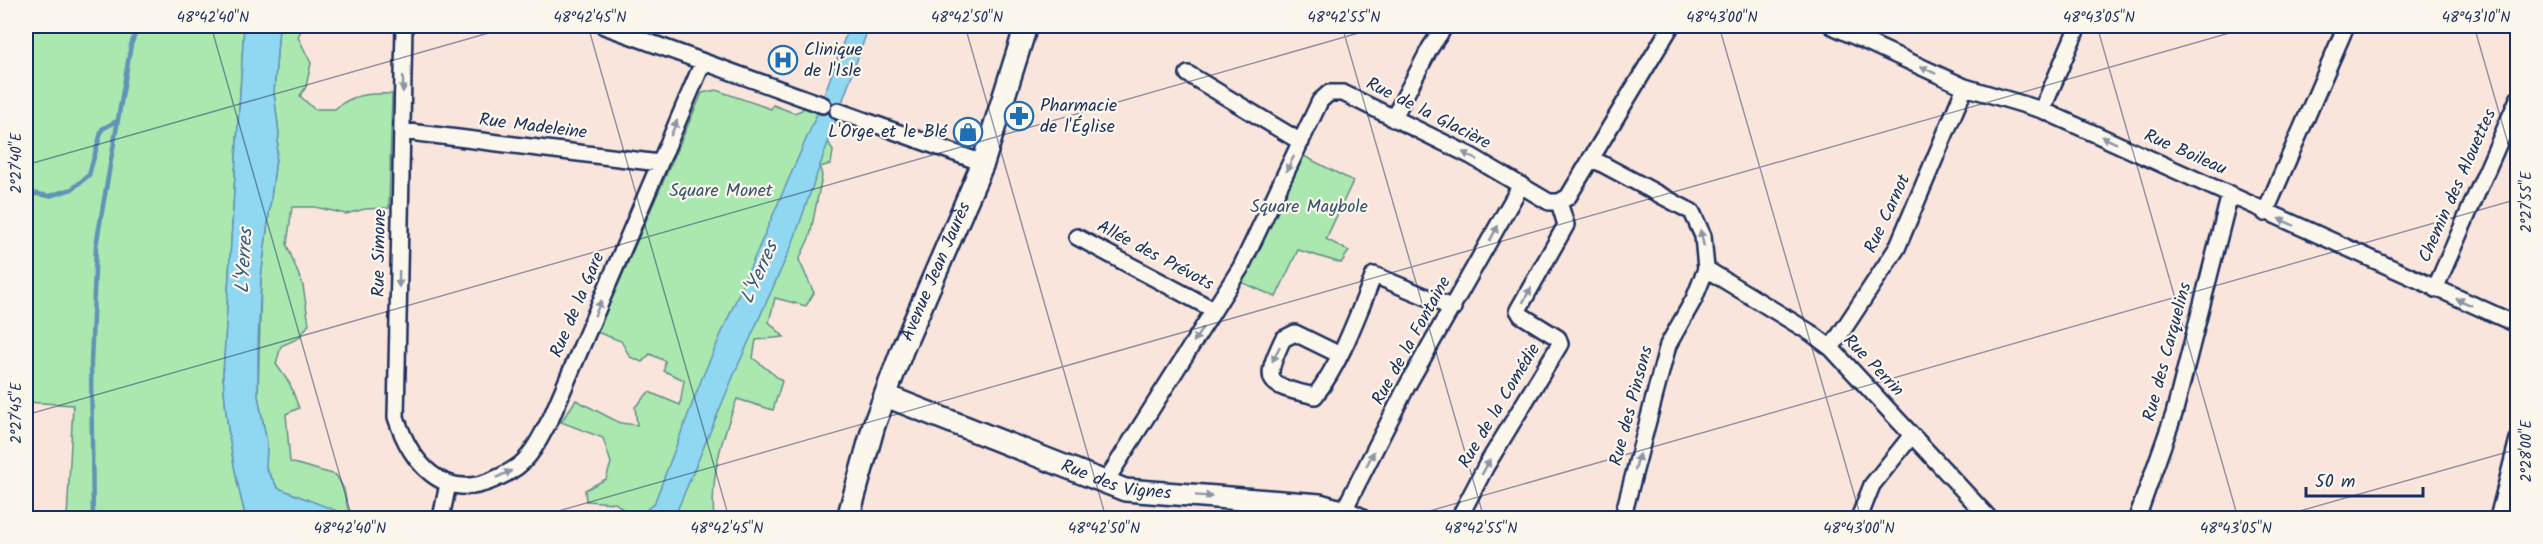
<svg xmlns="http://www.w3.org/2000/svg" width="2543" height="544" viewBox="0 0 2543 544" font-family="Kalam,sans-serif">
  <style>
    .green { fill: #aae8af; stroke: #628c86; stroke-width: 1.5 }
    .water { fill: #90d7f1; stroke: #6194b6; stroke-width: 1.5 }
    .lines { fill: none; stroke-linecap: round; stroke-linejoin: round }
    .stream { stroke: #6194b6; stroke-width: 4.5 }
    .street-casing { stroke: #1b2f5e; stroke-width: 20 }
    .secondary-casing { stroke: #1b2f5e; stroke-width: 26 }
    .street { stroke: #fbf7ec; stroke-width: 15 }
    .secondary { stroke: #fbf7ec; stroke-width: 21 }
    .oneway { fill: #8b93a5 }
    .ticks { fill: none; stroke: #1b2f5e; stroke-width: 1.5; stroke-opacity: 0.45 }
    .labels { text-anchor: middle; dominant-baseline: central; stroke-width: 4.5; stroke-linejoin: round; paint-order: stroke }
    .poi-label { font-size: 18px; fill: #1b2f5e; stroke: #fbf7ec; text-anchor: start }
    .street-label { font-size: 18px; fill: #1b2f5e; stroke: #fbf7ec }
    .park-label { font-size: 18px; fill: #38546e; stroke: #fbf7ec }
    .water-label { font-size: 20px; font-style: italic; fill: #385983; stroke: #fbf7ec }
    .neatline { fill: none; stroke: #1b2f5e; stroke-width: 2 }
    .ticks-label { font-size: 15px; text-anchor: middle; fill: #1b2f5e }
  </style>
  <rect width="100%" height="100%" fill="#fae5dd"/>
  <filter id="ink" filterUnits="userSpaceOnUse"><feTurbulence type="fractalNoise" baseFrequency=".0167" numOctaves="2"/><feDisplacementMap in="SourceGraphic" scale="12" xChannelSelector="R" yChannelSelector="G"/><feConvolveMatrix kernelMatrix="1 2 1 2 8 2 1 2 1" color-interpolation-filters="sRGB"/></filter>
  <g filter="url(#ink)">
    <!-- green -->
    <path class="green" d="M26 26H244L223 375C226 425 233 470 246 518H67L73 405 26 402Z
      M279 26H303L298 37 311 63 306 87 300 96 314 109H335C352 94 370 93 392 94L389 208 365 209 346 214 315 207H292L287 245 303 286 309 324 299 338 281 346 276 364 290 384 299 408 286 414 290 462 336 475 344 489 348 510 370 518H290L296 517 308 500 278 488 266 469 267 443 258 396 261 278 279 134 274 93Z
      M716 90 771 109 773 105 794 113 802 110 806 102 822 109 825 135 833 151 831 164 820 167 822 176 810 236 799 260 814 293 806 306 775 298 769 322 784 337 756 340 753 358 782 381 773 410 737 399C722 437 710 477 714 518H623V509L615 503 586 501 585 490 606 479 611 463 603 438 561 422 576 400 620 423 637 425 635 407 649 392 680 405 684 380 664 371 665 361 650 354 642 362 630 357 621 341 594 331 611 293 617 287 702 93Z
      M1302 155 1353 181 1326 239 1349 251 1341 263 1298 250 1276 297 1241 282Z"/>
    <!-- water -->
    <path class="water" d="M244 26H279L274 93 279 134 261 278 258 343V396L267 443 266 469 278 488 355 518H246C233 470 226 425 223 375Z
      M849 26H869L792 245 736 370 674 518H641L643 512 654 504 702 378 817 114 821 112 825 102 824 95Z"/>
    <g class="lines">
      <!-- stream -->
      <path class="stream" d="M26 192 49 196 72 189 89 175 102 129 117 121
        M93 518 91 363 96 246 131 45 138 26"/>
      <!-- street casing -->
      <g class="street-casing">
        <path id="street" d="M404 26 396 417C410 461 442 502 493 480 504 475 515 470 524 461 536 449 543 432 551 418L703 62
          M604 26 823 105
          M1832 26 1965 87 2042 110 2518 325
          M1188 74 1301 142
          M2042 110 2078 26
          M838 111 983 163
          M1393 119 1430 48 1445 26
          M402 131 659 163
          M1591 158 1692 212 1703 236 1706 269 1694 299 1668 345 1625 508 1626 518
          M2265 213 2346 26
          M1077 237 1214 310
          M1706 269 1811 333 1831 348 1989 518
          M2435 289 2518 99
          M1831 348 1897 248 1965 87
          M1340 355 1295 333 1283 339C1261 385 1268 385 1315 396 1342 361 1357 316 1374 275L1453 308
          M1106 481 1241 267 1320 101 1329 93H1343L1471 156 1549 202H1559L1568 197 1671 26
          M441 518 448 484
          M1340 518 1407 386 1521 185
          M1459 518 1486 466 1560 344 1558 338 1521 315 1518 310 1566 225 1559 202
          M1859 518 1872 485 1912 435
          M2137 518 2174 414 2230 194
          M2498 518 2518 439"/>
      </g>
      <!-- secondary casing -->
      <g class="secondary-casing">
        <g id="secondary">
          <path id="s1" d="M886 396 1125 490 1320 505 1345 512 1358 518"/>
          <path id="s2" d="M848 518 874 425 903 348 983 163 1026 26"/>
        </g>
      </g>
      <!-- street -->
      <use href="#street" class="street"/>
      <!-- secondary -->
      <use href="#secondary" class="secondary"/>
    </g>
    <!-- one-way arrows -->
    <defs><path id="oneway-solid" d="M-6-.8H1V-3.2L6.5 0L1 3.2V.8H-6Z" transform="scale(1.5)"/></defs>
    <g class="oneway">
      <use href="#oneway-solid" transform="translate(1928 70) rotate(-155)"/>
      <use href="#oneway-solid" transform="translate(403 84) rotate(91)"/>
      <use href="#oneway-solid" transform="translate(674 128) rotate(-67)"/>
      <use href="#oneway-solid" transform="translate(2109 140) rotate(-156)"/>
      <use href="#oneway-solid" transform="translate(1470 156) rotate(-152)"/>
      <use href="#oneway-solid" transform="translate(1290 164) rotate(117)"/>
      <use href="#oneway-solid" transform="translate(2286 222) rotate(-156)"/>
      <use href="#oneway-solid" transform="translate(1494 233) rotate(-61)"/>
      <use href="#oneway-solid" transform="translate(1702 238) rotate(-103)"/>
      <use href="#oneway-solid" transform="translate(399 279) rotate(91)"/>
      <use href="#oneway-solid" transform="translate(1527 295) rotate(-61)"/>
      <use href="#oneway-solid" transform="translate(2464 302) rotate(-156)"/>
      <use href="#oneway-solid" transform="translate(598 308) rotate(-67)"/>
      <use href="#oneway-solid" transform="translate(1198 335) rotate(122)"/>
      <use href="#oneway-solid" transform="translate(1276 354) rotate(116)"/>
      <use href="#oneway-solid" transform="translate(1370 459) rotate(-63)"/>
      <use href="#oneway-solid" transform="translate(1637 462) rotate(-75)"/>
      <use href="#oneway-solid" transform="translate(1486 467) rotate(-61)"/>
      <use href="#oneway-solid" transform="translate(504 474) rotate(-25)"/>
      <use href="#oneway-solid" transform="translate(1204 496) rotate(4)"/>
    </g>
  </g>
  <!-- ticks -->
  <path class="ticks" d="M211 26 352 518M588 26 729 518M965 26 1106 518M1342 26 1484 518M1719 26 1861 518M2097 26 2238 518M2474 26 2518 178M26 165 513 26M26 415 1383 26M534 518 2254 26M1405 518 2518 199M2275 518 2518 449"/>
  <!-- icons -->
  <defs>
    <g id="hospital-ring" transform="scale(1.5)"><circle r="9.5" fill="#fbf7ec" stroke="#1f6fb2" stroke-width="1.5"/><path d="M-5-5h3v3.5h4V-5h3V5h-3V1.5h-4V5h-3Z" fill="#1f6fb2"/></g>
    <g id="pharmacy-ring" transform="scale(1.5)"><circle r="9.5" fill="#fbf7ec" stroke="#1f6fb2" stroke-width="1.5"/><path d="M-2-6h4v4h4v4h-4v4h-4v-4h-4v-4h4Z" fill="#1f6fb2"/></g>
    <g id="shop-ring" transform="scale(1.5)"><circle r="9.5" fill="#fbf7ec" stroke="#1f6fb2" stroke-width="1.5"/><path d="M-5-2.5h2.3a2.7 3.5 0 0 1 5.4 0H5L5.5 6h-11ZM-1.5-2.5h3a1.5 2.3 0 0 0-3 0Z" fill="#1f6fb2"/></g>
  </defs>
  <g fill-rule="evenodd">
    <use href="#hospital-ring" x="783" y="60"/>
    <use href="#pharmacy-ring" x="1019" y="116"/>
    <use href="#shop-ring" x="968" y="132"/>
  </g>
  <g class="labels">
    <!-- poi labels -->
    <g class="poi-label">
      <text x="804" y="50">Clinique<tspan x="804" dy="21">de l'Isle</tspan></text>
      <text x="1040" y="106">Pharmacie<tspan x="1040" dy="21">de l'Église</tspan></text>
      <text x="947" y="132" text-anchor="end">L'Orge et le Blé</text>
    </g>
    <!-- street labels -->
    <g class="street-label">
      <text transform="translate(1428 114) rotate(27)">Rue de la Glacière</text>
      <text transform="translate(533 127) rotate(7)">Rue Madeleine</text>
      <text transform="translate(2185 153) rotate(24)">Rue Boileau</text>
      <text transform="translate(2458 186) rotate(-66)">Chemin des Alouettes</text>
      <text transform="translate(1888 214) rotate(-65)">Rue Carnot</text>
      <text transform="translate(380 253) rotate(-89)">Rue Simone</text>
      <text transform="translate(1155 256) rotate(28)">Allée des Prévots</text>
      <text stroke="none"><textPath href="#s2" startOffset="262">Avenue Jean Jaurès</textPath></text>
      <text transform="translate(578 305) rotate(-67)">Rue de la Gare</text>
      <text transform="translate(1412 341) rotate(-61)">Rue de la Fontaine</text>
      <text transform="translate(2168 352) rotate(-75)">Rue des Carquelins</text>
      <text transform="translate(1873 366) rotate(46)">Rue Perrin</text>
      <text transform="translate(1500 406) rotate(-59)">Rue de la Comédie</text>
      <text transform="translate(1632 406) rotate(-75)">Rue des Pinsons</text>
      <text stroke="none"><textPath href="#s1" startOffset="246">Rue des Vignes</textPath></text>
    </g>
    <!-- park labels -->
    <g class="park-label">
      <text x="721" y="191">Square Monet</text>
      <text x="1309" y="207">Square Maybole</text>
    </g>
    <!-- water labels -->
    <g class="water-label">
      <text transform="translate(245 261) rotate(-87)">L'Yerres</text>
      <text transform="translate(760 273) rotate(-66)">L'Yerres</text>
    </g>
  </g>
  <!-- margin -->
  <rect width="2543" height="544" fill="none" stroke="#fbf7ec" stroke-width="66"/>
  <!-- scale -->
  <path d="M2306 487v9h117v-9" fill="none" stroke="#1b2f5e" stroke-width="3"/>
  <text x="2315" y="487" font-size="18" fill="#1b2f5e" stroke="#fbf7ec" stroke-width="4.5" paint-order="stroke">50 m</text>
  <rect x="33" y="33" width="2477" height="478" class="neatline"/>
  <g class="ticks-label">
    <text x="213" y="22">48°42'40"N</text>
    <text x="590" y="22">48°42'45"N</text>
    <text x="967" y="22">48°42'50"N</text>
    <text x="1344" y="22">48°42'55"N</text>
    <text x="1722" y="22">48°43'00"N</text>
    <text x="2099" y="22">48°43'05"N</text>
    <text x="2476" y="22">48°43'10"N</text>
    <text transform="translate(16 163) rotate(-90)" y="5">2°27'40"E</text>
    <text transform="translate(2526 202) rotate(-90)" y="5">2°27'55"E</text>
    <text transform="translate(16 413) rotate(-90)" y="5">2°27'45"E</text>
    <text transform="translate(2526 451) rotate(-90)" y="5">2°28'00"E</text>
    <text x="350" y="533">48°42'40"N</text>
    <text x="727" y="533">48°42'45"N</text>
    <text x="1104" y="533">48°42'50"N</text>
    <text x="1481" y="533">48°42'55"N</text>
    <text x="1859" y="533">48°43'00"N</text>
    <text x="2236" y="533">48°43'05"N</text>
  </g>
</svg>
